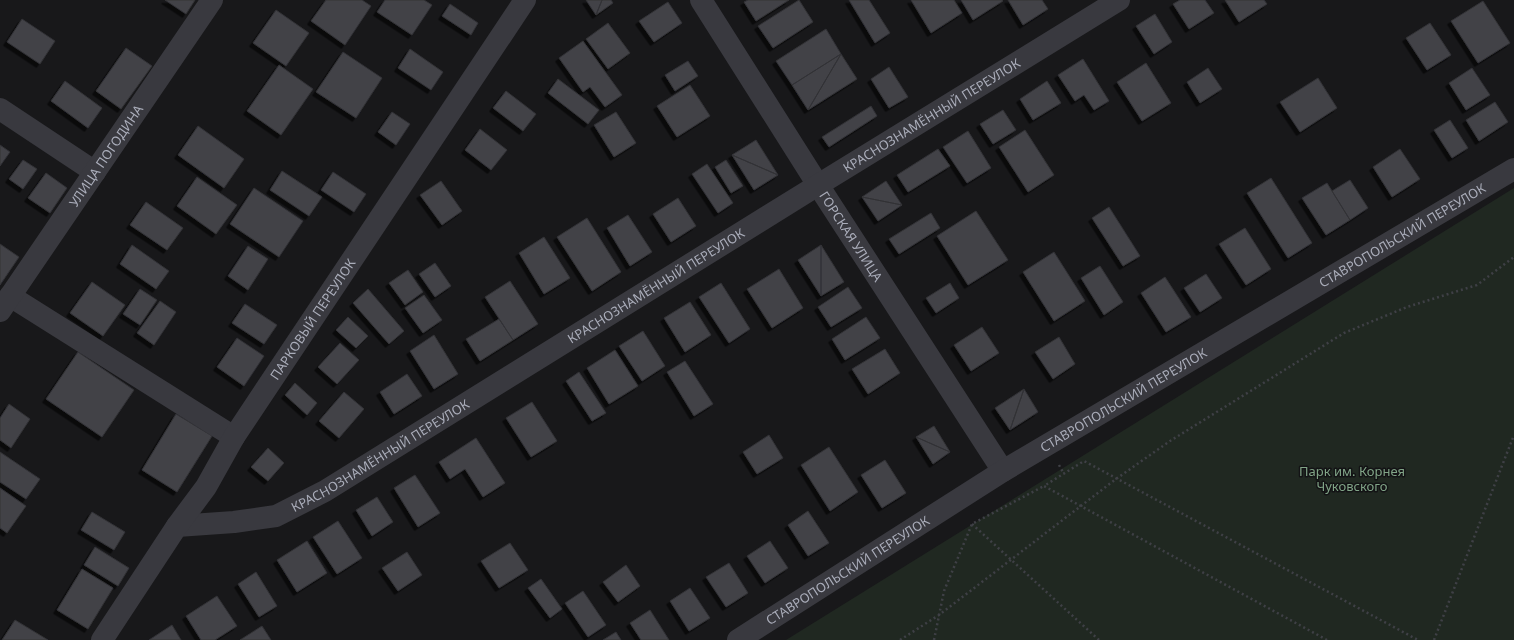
<svg xmlns="http://www.w3.org/2000/svg" width="1514" height="640" viewBox="0 0 1514 640" font-family="'Noto Sans',sans-serif">
  <style>
    .green { fill: #202821 }
    .building { fill: #424247; stroke: #323236; filter: url(#shadow) }
    .lines { fill: none; stroke-linecap: round; stroke-linejoin: round }
    .path { stroke: #3f4046; stroke-width: 2.5; stroke-dasharray: 2 3; stroke-linecap: butt }
    .minor { stroke: #39393f; stroke-width: 22 }
    .labels { text-anchor: middle; dominant-baseline: central; stroke-width: 3; stroke-linejoin: round; paint-order: stroke }
    .street-label { font-size: 13px; fill: #aaadba; stroke: #131315 }
    .park-label { font-size: 13px; fill: #81a487; stroke: #131315 }
  </style>
  <defs>
    <filter id="shadow"><feDropShadow dx="-3.5" dy="3.5" stdDeviation="0" flood-color="#0009"/></filter>
  </defs>
  <rect width="100%" height="100%" fill="#18181a"/>
  <!-- green -->
  <path class="green" d="M1514 188V640H786Z"/>
  <!-- building -->
  <path class="building" d="M165 0H195L186 14Z
    M326 0H362L371 6 345 45 311 21Z
    M385 0H424L432 5 412 35 377 12Z
    M586 0H602L596 15Z
    M602 0H611L613 3 596 15Z
    M748 0H789L756 21 744 2Z
    M799 0 813 22 773 48 758 26Z
    M849 0H869L890 33 875 43Z
    M911 0H954L962 13 931 33Z
    M961 0H1002L1003 1 973 20Z
    M1008 0H1042L1048 9 1023 25Z
    M1180 0H1205L1214 13 1189 29 1173 4Z
    M1225 0H1264L1267 4 1239 22Z
    M1483 1 1510 43 1478 63 1451 21Z
    M668 2 682 23 654 42 639 21Z
    M450 4 478 23 471 35 442 16Z
    M276 10 309 33 286 66 253 43Z
    M1155 14 1172 42 1154 54 1136 26Z
    M22 19 55 41 40 64 7 42Z
    M608 23 630 53 608 69 586 39Z
    M1430 23 1451 55 1427 70 1406 38Z
    M826 29 841 54 792 85 776 61Z
    M583 41 622 95 605 107 590 87 583 92 559 58Z
    M126 48 152 66 121 109 96 91Z
    M410 49 443 72 431 90 398 68Z
    M343 52 382 78 356 118 316 92Z
    M841 54 857 79 808 110Z
    M841 54 808 110 792 85Z
    M1083 59 1109 101 1094 110 1084 95 1075 101 1058 75Z
    M688 61 698 76 675 91 665 75Z
    M1146 63 1171 103 1142 121 1117 82Z
    M279 65 313 89 281 135 247 111Z
    M889 67 908 97 889 108 871 79Z
    M1208 68 1222 89 1200 103 1187 82Z
    M1472 68 1490 95 1466 110 1449 83Z
    M1318 78 1337 108 1300 132 1280 102Z
    M558 79 599 110 588 124 548 93Z
    M65 81 102 108 88 128 51 101Z
    M1047 81 1061 103 1033 120 1020 99Z
    M690 85 710 116 677 137 657 106Z
    M506 91 536 114 523 131 493 108Z
    M1495 102 1508 122 1479 141 1466 120Z
    M871 106 877 116 829 147 822 137Z
    M1003 110 1016 130 993 144 980 124Z
    M392 112 410 124 396 145 378 132Z
    M616 112 636 143 614 157 594 125Z
    M1450 120 1468 148 1452 158 1434 130Z
    M198 126 244 159 224 188 178 155Z
    M480 129 507 150 491 170 465 150Z
    M1025 130 1054 175 1028 192 999 147Z
    M968 131 991 168 967 183 943 147Z
    M756 140 778 175 732 155Z
    M0 145 10 152 0 166Z
    M938 149 950 166 908 192 897 175Z
    M1400 149 1420 179 1392 197 1373 167Z
    M732 155 778 175 754 190Z
    M23 160 37 169 23 189 9 179Z
    M726 160 743 186 731 193 715 167Z
    M707 164 733 203 718 213 692 174Z
    M282 171 322 197 309 216 270 190Z
    M333 172 366 194 354 212 321 190Z
    M46 173 67 188 50 213 28 198Z
    M197 177 237 205 216 234 177 206Z
    M1271 178 1312 243 1288 258 1247 193Z
    M1350 180 1368 208 1350 220 1332 191Z
    M441 181 462 211 442 225 420 195Z
    M886 181 902 205 862 197Z
    M1327 183 1350 220 1326 235 1302 198Z
    M254 188 303 221 279 257 230 224Z
    M862 197 902 205 878 221Z
    M678 198 696 226 671 242 653 214Z
    M146 202 183 228 167 250 130 225Z
    M1109 207 1140 256 1123 266 1092 218Z
    M976 211 1008 260 968 285 937 236Z
    M931 213 940 228 899 254 889 239Z
    M628 215 652 252 630 266 607 228Z
    M587 218 621 272 592 291 557 237Z
    M1245 228 1271 269 1246 285 1219 244Z
    M544 237 570 278 544 294 519 253Z
    M0 244 19 257 0 285Z
    M132 245 169 271 156 289 120 264Z
    M821 245 844 282 821 296Z
    M821 245V296L798 260Z
    M248 246 268 259 248 290 228 276Z
    M1054 252 1085 301 1054 321 1023 272Z
    M435 263 451 286 435 297 419 274Z
    M1100 266 1123 302 1104 315 1081 278Z
    M779 269 803 308 772 328 747 289Z
    M408 270 423 292 405 305 389 283Z
    M1206 274 1222 298 1200 312 1184 288Z
    M1165 277 1191 317 1166 332 1141 293Z
    M510 281 538 324 513 340 485 297Z
    M92 282 125 305 103 336 70 313Z
    M721 283 750 329 729 343 699 297Z
    M950 283 959 298 936 313 926 298Z
    M848 287 862 308 831 327 818 307Z
    M140 289 157 300 140 325 123 314Z
    M368 289 404 331 389 344 353 303Z
    M424 295 442 320 423 333 405 308Z
    M160 301 176 312 154 345 137 333Z
    M690 302 711 335 685 352 664 318Z
    M245 304 277 325 264 344 232 323Z
    M348 317 368 336 356 348 336 330Z
    M866 317 880 338 845 360 832 339Z
    M499 319 513 340 480 361 466 339Z
    M982 327 999 353 971 371 954 345Z
    M643 331 665 366 642 381 619 346Z
    M434 335 458 374 434 389 410 351Z
    M1059 337 1075 364 1053 379 1035 352Z
    M237 338 264 356 244 386 217 367Z
    M340 343 359 360 337 384 318 367Z
    M885 349 900 373 868 394 852 369Z
    M615 350 638 386 609 404 587 368Z
    M78 352 134 390 102 437 46 399Z
    M685 361 713 404 694 416 667 372Z
    M579 372 606 413 592 421 566 381Z
    M407 374 422 396 394 414 380 392Z
    M295 383 317 403 307 415 285 395Z
    M1024 389 1038 412 1010 430Z
    M1024 389 1010 430 995 408Z
    M344 392 364 409 339 438 319 421Z
    M532 402 557 441 531 457 506 418Z
    M9 404 30 419 11 448 0 440V418Z
    M176 414 212 436 177 492 142 470Z
    M934 426 950 452 916 437Z
    M769 435 783 458 757 474 743 452Z
    M916 437 950 452 933 464Z
    M476 438 505 483 483 497 465 469 450 479 439 462Z
    M829 447 858 492 830 511 801 465Z
    M268 448 284 463 268 481 251 467Z
    M0 452 40 479 26 499 0 482Z
    M885 460 906 493 882 508 861 475Z
    M415 475 440 513 418 527 394 488Z
    M0 488 26 506 7 533 0 528Z
    M377 497 393 522 372 536 356 510Z
    M808 511 829 543 808 556 788 525Z
    M92 512 125 532 114 550 81 530Z
    M338 521 362 558 337 574 313 537Z
    M307 541 327 573 297 592 277 560Z
    M770 541 788 568 765 583 747 556Z
    M510 543 528 570 499 588 481 561Z
    M95 547 129 568 118 586 84 565Z
    M407 552 422 575 398 591 382 568Z
    M729 563 748 593 726 607 706 577Z
    M626 565 640 586 618 602 603 582Z
    M82 569 113 588 88 629 57 610Z
    M256 572 277 606 259 617 238 584Z
    M541 579 562 609 550 618 528 588Z
    M690 588 710 618 689 631 670 601Z
    M583 591 606 625 588 637 565 603Z
    M217 596 237 626 215 640H201L186 616Z
    M650 610 669 640H641L630 623Z
    M15 620 48 640H2Z
    M172 625 181 640H149Z
    M262 626 271 640H240Z
    M616 632 621 640H603Z"/>
  <g class="lines">
    <!-- path -->
    <path class="path" d="M1059 465 1064 474
      M972 524 1099 640
      M900 640 939 615 1116 479 1170 441 1344 333 1407 307 1477 285 1514 257
      M934 640 944 591 972 524 1044 486
      M1327 640 1044 486 1084 461 1418 640
      M1434 640 1514 435"/>
    <!-- minor -->
    <g class="minor">
      <path id="s1" d="M701 0 818 185 1003 471"/>
      <path d="M0 109 95 172"/>
      <path d="M10 296 234 437"/>
      <path id="s2" d="M0 311 212 0"/>
      <path id="s3" d="M177 526 234 522 276 516 325 491 818 185 1119 0"/>
      <path id="s4" d="M102 640 177 526 206 487 234 437 525 0"/>
      <path id="s5" d="M738 640 1003 471 1514 169"/>
    </g>
  </g>
  <g class="labels">
    <!-- street labels -->
    <g class="street-label">
      <text stroke="none"><textPath href="#s3" startOffset="868">КРАСНОЗНАМЁННЫЙ ПЕРЕУЛОК</textPath></text>
      <text stroke="none"><textPath href="#s2" startOffset="188">УЛИЦА ПОГОДИНА</textPath></text>
      <text stroke="none"><textPath href="#s5" startOffset="778">СТАВРОПОЛЬСКИЙ ПЕРЕУЛОК</textPath></text>
      <text stroke="none"><textPath href="#s1" startOffset="280">ГОРСКАЯ УЛИЦА</textPath></text>
      <text stroke="none"><textPath href="#s3" startOffset="544">КРАСНОЗНАМЁННЫЙ ПЕРЕУЛОК</textPath></text>
      <text stroke="none"><textPath href="#s4" startOffset="384">ПАРКОВЫЙ ПЕРЕУЛОК</textPath></text>
      <text stroke="none"><textPath href="#s5" startOffset="454">СТАВРОПОЛЬСКИЙ ПЕРЕУЛОК</textPath></text>
      <text stroke="none"><textPath href="#s3" startOffset="220">КРАСНОЗНАМЁННЫЙ ПЕРЕУЛОК</textPath></text>
      <text stroke="none"><textPath href="#s5" startOffset="130">СТАВРОПОЛЬСКИЙ ПЕРЕУЛОК</textPath></text>
    </g>
    <!-- park labels -->
    <g class="park-label">
      <text x="1352" y="471">Парк им. Корнея<tspan x="1352" dy="15">Чуковского</tspan></text>
    </g>
  </g>
</svg>
